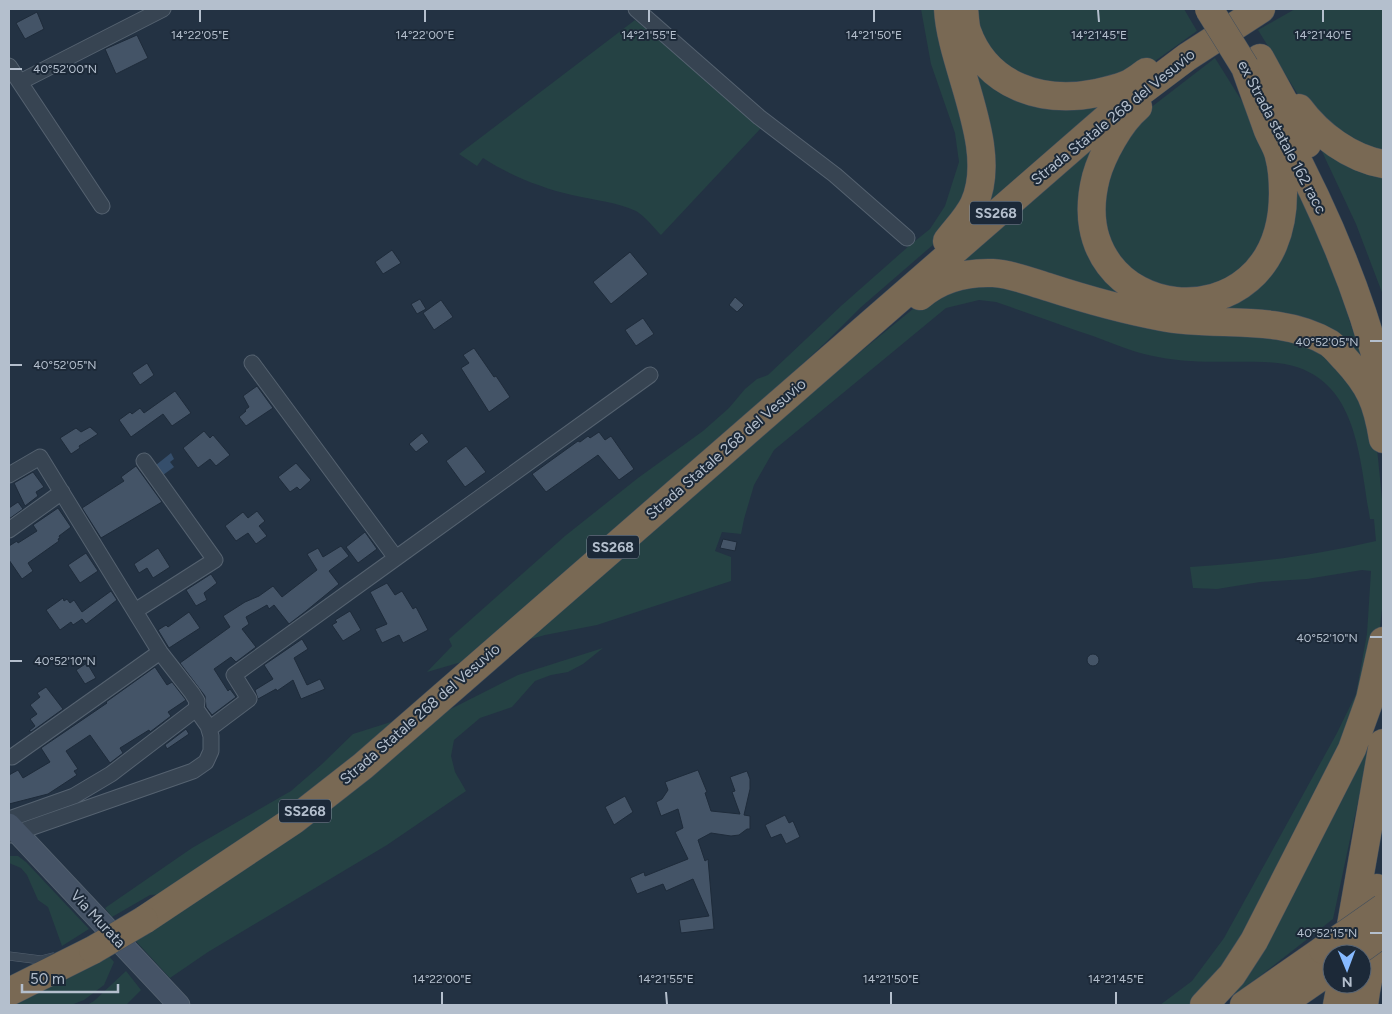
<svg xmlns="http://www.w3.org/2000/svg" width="1392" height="1014" viewBox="0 0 1392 1014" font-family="Figtree,sans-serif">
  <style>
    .green { fill: #254244 }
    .water { fill: #354e6b }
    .building { fill: #445467; stroke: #1e2b3a }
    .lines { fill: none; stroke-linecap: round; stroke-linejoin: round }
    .lane-casing { stroke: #556270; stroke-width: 9 }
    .street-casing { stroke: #556270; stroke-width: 17 }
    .secondary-casing { stroke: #556270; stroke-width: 23 }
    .highway-casing { stroke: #424f5d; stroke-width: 29 }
    .lane { stroke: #374452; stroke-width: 8 }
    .street { stroke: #374452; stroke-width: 15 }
    .secondary { stroke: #455366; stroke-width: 21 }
    .highway { stroke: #796954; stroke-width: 28 }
    .highway-bridge-casing { stroke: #424f5d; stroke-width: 29; stroke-linecap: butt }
    .highway-bridge { stroke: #796954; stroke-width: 28 }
    .ticks { fill: none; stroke: #b4bfcd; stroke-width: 2 }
    .labels { text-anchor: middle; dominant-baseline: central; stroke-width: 4; stroke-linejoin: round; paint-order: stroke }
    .shield { fill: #1c2938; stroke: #8692a0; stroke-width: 1 }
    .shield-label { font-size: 14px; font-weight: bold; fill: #b4bfcd }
    .street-label { font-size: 15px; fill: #b4bfcd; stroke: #1c2938 }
    .ticks-label { font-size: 12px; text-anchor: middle; fill: #b4bfcd; stroke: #1c2938; stroke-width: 4; stroke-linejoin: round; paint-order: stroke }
  </style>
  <rect width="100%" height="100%" fill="#233243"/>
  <!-- green -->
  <path class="green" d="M921 9H935L969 135 966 197 942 237 860 308 824 344 756 407 465 661 427 672 452 646 449 639 565 536 638 478 703 431 729 408 745 389 757 379 768 375 841 306 910 245 930 229 945 206 959 162 955 133 931 64Z
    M954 9 983 72 1107 99 975 218Z
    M969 9H1184L1197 31 1141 71 1072 91 998 66Z
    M1295 9H1383V159L1305 106 1258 30Z
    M635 20 762 127 661 235C654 228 645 216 636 211 617 202 593 200 572 195 542 188 509 175 483 158L477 166 459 154Z
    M1215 58 1265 138 1276 218 1234 282 1171 293 1117 261 1097 200 1132 122Z
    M1104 135 1084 172 1080 200V214L1121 286 1247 293 1291 177 1332 267 1365 368 1246 317 953 265Z
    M1318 143 1383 174V295L1356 224Z
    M980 283 1309 341 1349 375 1376 438 1383 509V601L1378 644 1364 696 1244 942 1193 1005H1160L1192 981 1224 938 1337 733 1356 694 1367 634 1371 571 1362 570 1307 579 1260 582 1217 589 1193 588 1190 567C1255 563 1312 556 1376 541L1374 519H1370C1358 449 1357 364 1264 362 1228 361 1193 364 1158 357 1135 353 1114 344 1093 336 1060 325 1028 313 996 302L979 300 946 308 774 450 754 485 744 519 741 534 722 532 715 551 731 557V581L597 625 545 635 523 641 772 424 919 304Z
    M603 648 583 664 568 672 551 675 535 681 512 707 480 718 454 740 451 756 455 772 466 791 387 845 208 952 170 978 134 939 429 720 518 675Z
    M1378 708 1333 919 1260 976 1219 1005Z
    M394 721 353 760 283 815 165 894 150 895 112 917 105 908 192 848 291 791 321 765 353 734Z
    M9 856H18L26 862 89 929 62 946 48 907 38 900 27 875 21 868 9 863Z
    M106 953 114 962 104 985 84 1000 71 1005H9Z
    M126 971 141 990 126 1005H87L94 1001Z"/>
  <!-- water -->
  <path class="water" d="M171 453 174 459 170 462 174 467 163 475 156 465Z"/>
  <!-- building -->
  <path class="building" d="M37 12 44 29 25 39 16 23Z
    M137 35 148 58 116 74 105 49Z
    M392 250 401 263 383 274 375 262Z
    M630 252 648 274 611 304 593 282Z
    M735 297 744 305 737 312 729 305Z
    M420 299 426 309 417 314 411 304Z
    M441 300 453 317 434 330 423 313Z
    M643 318 654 334 636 346 625 330Z
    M474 348 494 377 496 376 510 397 489 412 461 368 469 363 463 355Z
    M147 363 154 375 140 385 132 373Z
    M257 386 273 408 246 426 239 417 246 411 245 410 249 407 243 396Z
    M175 391 191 413 172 426 163 414 131 437 119 420 130 412 132 414 140 408 144 413Z
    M90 427 98 434 79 446 80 448 71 454 60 438 76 428 81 432Z
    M204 431 210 438 213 435 230 455 216 466 210 459 198 468 183 448Z
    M599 432 605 440 611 436 634 469 619 480 598 455 546 492 532 474 578 441 580 442 588 436 590 438Z
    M422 433 429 442 416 452 409 444Z
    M466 446 486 472 465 487 446 461Z
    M296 463 311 480 300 490 297 487 290 492 278 477Z
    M136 466 162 502 101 538 82 508 124 481 121 477Z
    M33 472 44 487 36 492 38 496 25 506 14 483Z
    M18 502 23 509 9 519V508Z
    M58 508 71 527 59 536 60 538 58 539 59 541 28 563 33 571 22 579 9 560V546L17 541 18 543 37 531 33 525Z
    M257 511 265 521 259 526 267 536 256 544 248 533 236 541 225 526 243 512 248 518Z
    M365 532 377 549 358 563 346 547Z
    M723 539 737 542 735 551 720 548Z
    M341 546 349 556 329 571 339 584 306 611 289 624 274 605 269 609 267 605 246 617 249 624 242 629 256 647 236 662 231 657 214 669 228 691 230 689 236 697 212 715 206 707 205 696 180 663 230 627 223 616 245 602 259 596 273 586 282 597 317 570 307 554 318 548 323 557Z
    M158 548 170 567 153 578 147 568 139 573 134 564Z
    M86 553 98 571 80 583 68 565Z
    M211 574 217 583 204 593 207 600 196 606 186 590Z
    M387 583 395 595 402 591 413 609 416 607 428 630 403 643 399 635 382 643 375 629 387 624 370 592Z
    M111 591 117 600 86 624 82 619 73 625 71 622 60 630 46 610 63 598 64 601 67 599 70 603 74 600 82 612Z
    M350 611 361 630 343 641 332 625 337 622 335 620Z
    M189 612 200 628 169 648 158 630 166 625 168 627Z
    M302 639 308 649 294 658 307 685 320 679 325 689 301 699 293 680 277 691 276 689 258 699 255 690 273 679 264 665Z
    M1087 660a6 6 0 1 1 12 0a6 6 0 1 1-12 0Z
    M87 663 96 678 85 684 76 670Z
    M155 667 167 685 172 682 186 700 168 712 171 716 150 732 149 730 120 748 123 753 110 763 90 735 66 751 78 769 74 771 77 775 48 794 9 804V775L18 770 23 778 50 762 41 748 107 703 106 702Z
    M46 687 63 709 31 732 29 731 35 726 30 719 37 714 30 705 40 697 37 693Z
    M186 729 189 734 167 749 165 745Z
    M698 770 707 792 705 793 711 811 740 814 732 792 735 791 730 777 747 771 750 779V789L744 815 750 816V829H747L739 835 731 836 711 833 698 840 705 861 708 859 714 929 681 933 679 920 709 916 693 879 666 891 663 884 637 894 630 878 644 872 645 876 688 859 675 832 683 828 678 809 661 816 656 802 662 799 668 790 665 782Z
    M625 796 633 812 614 825 605 807Z
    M785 815 789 823 793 821 800 837 786 844 781 834 771 838 765 825Z"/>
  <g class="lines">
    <!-- lane casing -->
    <g class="lane-casing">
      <path id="lane" d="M9 956 41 960 53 957"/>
    </g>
    <!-- street casing -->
    <g class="street-casing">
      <path id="street" d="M636 9 759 117 835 175 907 238
        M9 66 102 206
        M20 82 163 9
        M9 475 40 457 160 652 192 693 197 701 196 709 111 774 74 796 9 819
        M9 530 62 492
        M396 558 650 375
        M135 611 215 560 144 461
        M209 729 249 699 234 675 396 558 252 363
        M12 757 160 652
        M10 835 193 771 206 762 211 751V736L208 726 196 709"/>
    </g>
    <!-- secondary casing -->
    <g class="secondary-casing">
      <path id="secondary" d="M9 824 179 1005"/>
    </g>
    <!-- highway casing -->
    <g class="highway-casing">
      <path id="highway" d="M964 9C965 16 965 25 967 31 987 87 1043 104 1097 93 1108 90 1120 88 1130 83 1135 80 1141 76 1146 72
        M1260 58 1307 144
        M1138 107C1120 122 1102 155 1096 177 1058 325 1283 354 1283 193 1283 182 1282 167 1279 156 1277 146 1270 137 1267 128 1260 108 1252 87 1245 67
        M1299 108C1319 135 1350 158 1383 164
        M1281 129C1325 210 1361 294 1383 384
        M947 241C956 229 968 217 974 204 1000 148 951 67 948 9
        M920 296C941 278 966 272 993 273 1013 274 1030 282 1048 287 1085 299 1124 310 1162 317 1217 328 1278 313 1329 343 1335 347 1340 354 1345 359 1370 386 1377 402 1383 439
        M144 920 294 820 363 766 1110 115 1187 57 1261 9
        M1347 948 1383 743
        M9 992 93 950
        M1204 1005 1232 975 1254 941 1352 749 1370 699 1383 641
        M1244 1005 1323 950
        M1280 1005 1332 969
        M1337 1005 1341 984
        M1364 1005 1366 991 1379 924 1377 888"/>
    </g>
    <!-- lane -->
    <use href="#lane" class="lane"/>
    <!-- street -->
    <use href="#street" class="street"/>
    <!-- secondary -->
    <use href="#secondary" class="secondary"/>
    <!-- highway -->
    <use href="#highway" class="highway"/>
    <!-- highway-bridge casing -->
    <g class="highway-bridge-casing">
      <path id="highway-bridge" d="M1209 9 1245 67
        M93 950 144 920
        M1323 950 1383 908
        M1354 954 1383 933"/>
    </g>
    <!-- highway-bridge -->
    <use href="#highway-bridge" class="highway-bridge"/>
  </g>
  <!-- ticks -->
  <path class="ticks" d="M200 10V22M425 10V22M649 10V22M874 10V22M1098 10 1099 22M1323 10V22M10 69H22M1370 341H1382M10 365H22M1370 637H1382M10 661H22M1370 933H1382M442 992V1004M666 992 667 1004M891 992V1004M1116 992V1004"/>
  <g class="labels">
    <!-- shield labels -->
    <g class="shield">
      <rect x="970" y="201.5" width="52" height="23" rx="4"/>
      <rect x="587" y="535.5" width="52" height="23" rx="4"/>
      <rect x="279" y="799.5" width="52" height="23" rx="4"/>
    </g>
    <g class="shield-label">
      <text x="996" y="213">SS268</text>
      <text x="613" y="547">SS268</text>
      <text x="305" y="811">SS268</text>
    </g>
    <!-- street labels -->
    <g class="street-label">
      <text transform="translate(1113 117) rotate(-39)">Strada Statale 268 del Vesuvio</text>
      <text transform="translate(1282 137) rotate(62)">ex Strada statale 162 racc</text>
      <text transform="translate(726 449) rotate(-41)">Strada Statale 268 del Vesuvio</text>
      <text transform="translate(420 714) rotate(-41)">Strada Statale 268 del Vesuvio</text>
      <text transform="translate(98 919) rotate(47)">Via Murata</text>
    </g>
  </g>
  <g class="ticks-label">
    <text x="200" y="39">14°22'05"E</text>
    <text x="425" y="39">14°22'00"E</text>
    <text x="649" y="39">14°21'55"E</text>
    <text x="874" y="39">14°21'50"E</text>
    <text x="1099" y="39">14°21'45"E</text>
    <text x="1323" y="39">14°21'40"E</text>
    <text x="65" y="73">40°52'00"N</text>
    <text x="1327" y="346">40°52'05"N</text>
    <text x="65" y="369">40°52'05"N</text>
    <text x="1327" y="642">40°52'10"N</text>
    <text x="65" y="665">40°52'10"N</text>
    <text x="1327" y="937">40°52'15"N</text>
    <text x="442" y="983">14°22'00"E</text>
    <text x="666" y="983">14°21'55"E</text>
    <text x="891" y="983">14°21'50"E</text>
    <text x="1116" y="983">14°21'45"E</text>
  </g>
  <!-- border -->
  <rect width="1392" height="1014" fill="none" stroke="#b4bfcd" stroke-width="20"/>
  <!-- north arrow -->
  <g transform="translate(1347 969) rotate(179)"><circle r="24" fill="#1c2938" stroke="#596574"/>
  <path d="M0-4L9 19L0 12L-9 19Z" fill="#87baff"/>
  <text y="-8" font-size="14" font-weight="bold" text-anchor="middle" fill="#b4bfcd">N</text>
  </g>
  <!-- scale -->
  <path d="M22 984v8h96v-8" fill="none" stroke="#b4bfcd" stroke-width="2.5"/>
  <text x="30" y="984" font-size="15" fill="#b4bfcd" stroke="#1c2938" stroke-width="4" paint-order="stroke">50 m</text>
</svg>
